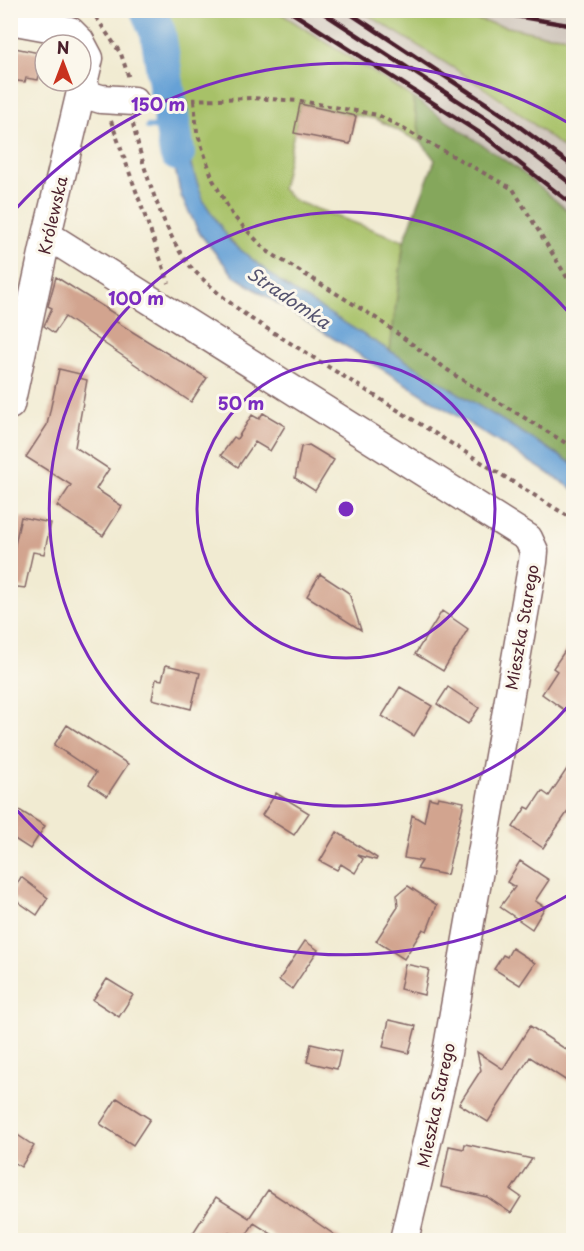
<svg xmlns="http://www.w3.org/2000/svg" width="584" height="1251" viewBox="0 0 584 1251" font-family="'Playpen Sans',sans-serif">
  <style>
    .industrial { fill: #ccc2b9 }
    .green { fill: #a7c167; stroke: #787049; stroke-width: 1.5 }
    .forest { fill: #85a75c; stroke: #686344; stroke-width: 1.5 }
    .water { fill: #66a1d6; stroke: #586080; stroke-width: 1.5 }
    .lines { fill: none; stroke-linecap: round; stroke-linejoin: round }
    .stream { stroke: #66a1d6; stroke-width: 6 }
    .river { stroke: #66a1d6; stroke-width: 36 }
    .building { fill: #d2a48f }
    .minor-casing { stroke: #846665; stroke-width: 31 }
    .path { stroke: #846665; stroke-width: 4; stroke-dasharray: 4.5 4.5; stroke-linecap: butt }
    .minor { stroke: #fff; stroke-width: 28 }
    .rail { stroke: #4a1f2b; stroke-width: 4.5 }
    .ring { fill: none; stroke: #7b2cbf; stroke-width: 3 }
    .labels { text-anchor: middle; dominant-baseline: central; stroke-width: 6; stroke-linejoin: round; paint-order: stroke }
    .street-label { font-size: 16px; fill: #4a1f2b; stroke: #fbf7ec }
    .water-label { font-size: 18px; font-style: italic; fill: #55536f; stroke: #fbf7ec }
    .centre { fill: #7b2cbf; stroke: #fbf7ec; stroke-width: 3 }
    .ring-label { font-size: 18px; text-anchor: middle; font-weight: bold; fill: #7b2cbf; stroke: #fbf7ec; stroke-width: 6; stroke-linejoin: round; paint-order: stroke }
  </style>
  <rect width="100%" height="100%" fill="#fbf7ec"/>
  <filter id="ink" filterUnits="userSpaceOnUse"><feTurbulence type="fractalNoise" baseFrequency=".0167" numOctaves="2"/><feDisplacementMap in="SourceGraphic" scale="12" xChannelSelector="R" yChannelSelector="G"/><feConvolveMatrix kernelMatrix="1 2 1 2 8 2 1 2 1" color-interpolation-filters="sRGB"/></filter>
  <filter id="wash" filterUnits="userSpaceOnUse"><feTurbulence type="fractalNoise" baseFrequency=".008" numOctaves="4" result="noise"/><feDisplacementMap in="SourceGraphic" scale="24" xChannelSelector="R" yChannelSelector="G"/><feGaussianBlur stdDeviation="1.35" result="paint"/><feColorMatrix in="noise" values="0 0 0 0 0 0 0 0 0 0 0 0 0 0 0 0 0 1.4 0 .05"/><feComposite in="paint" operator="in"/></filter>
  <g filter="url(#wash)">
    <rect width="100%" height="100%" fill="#f1ebd2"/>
    <!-- industrial -->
    <path class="industrial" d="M277 11H361L439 58 553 139 573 157V215L522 172 412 97Z
      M434 11H573V37L540 34Z"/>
    <!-- green -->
    <path class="green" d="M157 11H277L412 97 422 143 376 119 300 104 282 189 295 201 404 241 390 351C332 315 232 264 203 201 193 177 185 151 179 127 169 88 175 47 157 11Z
      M361 11H436L540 34 573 37V157C509 100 434 55 361 11Z"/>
    <!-- forest -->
    <path class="forest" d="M412 97 522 172 573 215V464L390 351 404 241 435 160 422 143Z"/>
    <!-- water -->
    <path class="water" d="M136 11H157C170 38 172 66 172 96H159L150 48Z
      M161 105H174L184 145 204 202 231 242 288 288 573 464V489L234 276 200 234 181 196Z"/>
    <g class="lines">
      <!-- stream -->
      <path class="stream" d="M148 127 171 128"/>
      <!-- river -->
      <path class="river" d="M148 10 158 33 177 153"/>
    </g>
    <g id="blocks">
      <!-- building -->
      <path class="building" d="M10 47 44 54 38 80 26 78 25 82 10 80Z
        M300 104 356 116 350 144 294 133Z
        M56 277 118 316 115 321 207 378 191 402 65 317 54 333 44 326 52 308 48 306Z
        M59 369 80 374 79 378 87 380 75 447 109 469 96 489 122 506 103 536 57 506 71 485 26 457 47 425Z
        M263 413 285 426 270 451 255 442 238 467 221 455 234 437 237 439 252 415 259 419Z
        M309 445 334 460 315 491 295 478 301 447Z
        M21 517 51 523 44 554 33 552 25 588 10 586V567Z
        M320 574 349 593 361 630 307 596Z
        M442 611 468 629 443 671 415 654Z
        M573 639V716L542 694 557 671 553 668Z
        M166 665 200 673 191 709 152 699 156 679 162 680Z
        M400 687 432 706 414 736 382 716Z
        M448 687 479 708 468 724 437 704Z
        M67 725 128 764 107 796 89 784 96 773 54 745Z
        M573 760V804L543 848 513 827 526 807 530 809 542 791 549 796Z
        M276 793 309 813 294 835 262 815Z
        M438 797 464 802 447 875 417 869 422 861 404 858 412 815 424 822 429 798 437 800Z
        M19 810 45 826 30 849 10 836V823Z
        M337 832 377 858 376 860 357 855 363 859 355 873 341 864 337 870 320 861Z
        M520 861 549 880 535 901 545 907 532 929 500 907 515 887 507 882Z
        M21 877 48 898 37 915 10 896Z
        M408 886 437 905 427 931 423 929 404 959 376 941 398 907 397 895Z
        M305 941 318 950 292 989 279 980Z
        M512 948 535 963 520 985 494 969 503 955 507 957Z
        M405 964 429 969 424 995 400 989Z
        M107 979 133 995 119 1017 93 1000Z
        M389 1020 416 1026 409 1053 383 1047Z
        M530 1026 573 1054V1085L530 1057 488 1122 459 1104 481 1070 477 1052 503 1069Z
        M311 1044 341 1051 337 1069 307 1062Z
        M117 1098 150 1119 133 1145 100 1124Z
        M10 1130 34 1146 21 1167 10 1160Z
        M465 1144 532 1159 511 1190 521 1197 511 1213 487 1197 441 1187 449 1146 464 1149Z
        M268 1190 300 1211 342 1240H281L254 1223 243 1240 229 1233 224 1240H204L193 1233 216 1197 249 1218Z"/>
    </g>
  </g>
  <g filter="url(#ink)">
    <use href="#blocks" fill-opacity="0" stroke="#846665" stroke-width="1.5"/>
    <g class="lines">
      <!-- minor casing -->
      <g class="minor-casing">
        <path id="minor" d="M10 20 70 31 80 41 89 58 47 235 10 405
          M81 93 101 99 134 101
          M47 235 528 538 534 551 533 562 444 1070 404 1240"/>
      </g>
      <!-- path -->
      <path class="path" d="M91 10 121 54 129 78
        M156 101 251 98 301 101 378 115 513 189 574 289
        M194 101 197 132 213 180 233 216 267 251 376 318 456 376 574 448
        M111 121 169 283
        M133 124C141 162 165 237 190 266 208 286 229 302 250 318L574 520"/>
      <!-- minor -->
      <use href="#minor" class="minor"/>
      <!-- rail -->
      <path class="rail" d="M288 10 486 137 574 206
        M319 10 495 125 574 186
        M345 10 505 116 574 167
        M480 10 574 26"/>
    </g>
  </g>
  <!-- distance rings -->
  <g class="ring">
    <circle cx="346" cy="509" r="149"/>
    <path d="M572 702A297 297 0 1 1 572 316"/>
    <path d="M572 893A446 446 0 0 1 12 805M12 213A446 446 0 0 1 572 125"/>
  </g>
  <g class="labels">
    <!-- street labels -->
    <g class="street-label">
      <text transform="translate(52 215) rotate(-77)">Królewska</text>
      <text transform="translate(521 627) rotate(-80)">Mieszka Starego</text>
      <text transform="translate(435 1105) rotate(-78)">Mieszka Starego</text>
    </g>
    <!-- water labels -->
    <g class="water-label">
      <text transform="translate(289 297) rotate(34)">Stradomka</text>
    </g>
  </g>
  <circle cx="346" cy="509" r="9" class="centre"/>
  <g class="ring-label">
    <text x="158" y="111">150 m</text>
    <text x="136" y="305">100 m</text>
    <text x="241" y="410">50 m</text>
  </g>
  <!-- margin -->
  <rect width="584" height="1251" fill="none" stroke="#fbf7ec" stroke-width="36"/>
  <!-- north arrow -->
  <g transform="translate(63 63)"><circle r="28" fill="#fbf7ec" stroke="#b4a19f" stroke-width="1.5"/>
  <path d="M0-4.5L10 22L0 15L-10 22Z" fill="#c8321e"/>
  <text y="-9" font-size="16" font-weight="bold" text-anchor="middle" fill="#4a1f2b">N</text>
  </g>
</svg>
